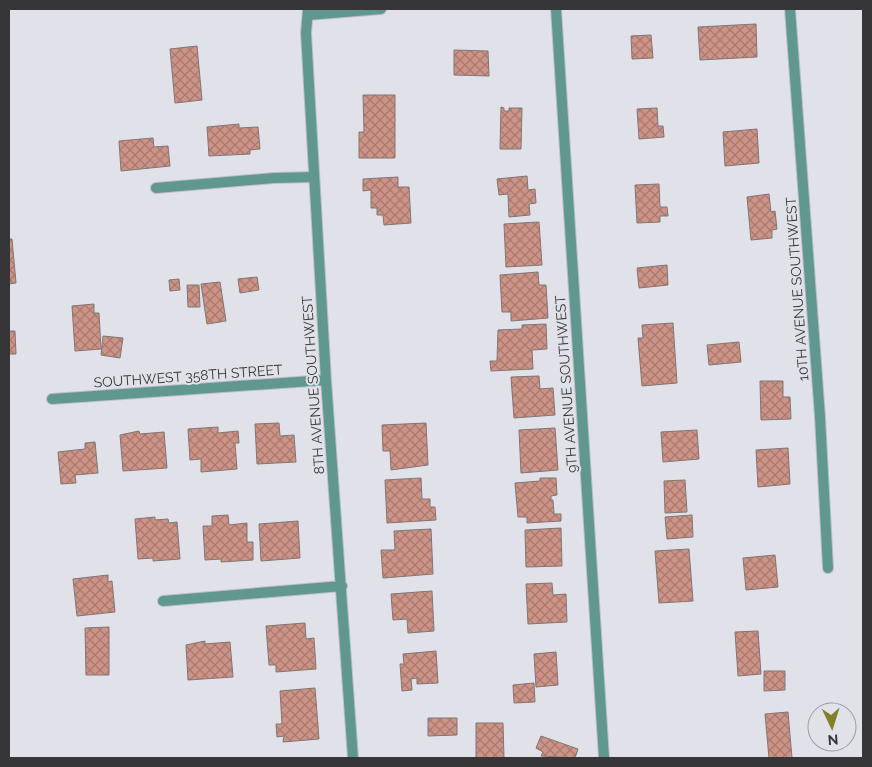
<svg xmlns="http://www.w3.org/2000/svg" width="872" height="767" viewBox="0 0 872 767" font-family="Raleway,sans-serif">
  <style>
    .building { fill: url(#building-cross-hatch); stroke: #7f7674 }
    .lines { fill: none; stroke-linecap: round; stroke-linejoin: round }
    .service-casing { stroke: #bfbfc7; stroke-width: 12 }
    .minor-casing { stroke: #bfbfc7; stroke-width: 12 }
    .service { stroke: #609890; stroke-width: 10 }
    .minor { stroke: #609890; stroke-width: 10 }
    .labels { text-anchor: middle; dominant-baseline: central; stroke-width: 4; stroke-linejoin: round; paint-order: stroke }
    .street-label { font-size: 14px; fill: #363639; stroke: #e1e1ea }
  </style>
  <defs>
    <pattern id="building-cross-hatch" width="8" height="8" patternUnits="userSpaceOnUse" patternTransform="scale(1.25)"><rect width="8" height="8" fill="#ce9387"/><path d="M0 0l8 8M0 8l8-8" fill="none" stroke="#a8796f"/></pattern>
  </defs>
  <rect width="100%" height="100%" fill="#e1e1ea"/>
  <!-- building -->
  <path class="building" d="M756 24 757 57 700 60 698 27Z
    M651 35 653 58 632 59 631 36Z
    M197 46 202 100 175 103 170 49Z
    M454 50 488 51 489 76 454 75Z
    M363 95H395V158H359V132H364Z
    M501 107 504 108V111H509V108H522L521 149H500Z
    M657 108 658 126H663L664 137 639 139 637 109Z
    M239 124V128L258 127 260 149 250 150V154L209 156 207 127Z
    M757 129 759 163 725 166 723 132Z
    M153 138 154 147 168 146 170 166 121 171 119 141Z
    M527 176 528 190 535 189 536 203 529 204 530 215 509 217 508 194 499 195 497 179Z
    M398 177V187H409L411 223 384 225 383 215H377V208H371V190L363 191V179Z
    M659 184 660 207H667L668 216H660V222L637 223 635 185Z
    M769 194 771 212 775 211 777 229 772 230V238L751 240 747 197Z
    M539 222 542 265 506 267 504 224Z
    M9 239H12L16 283 9 284Z
    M667 265 668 285 639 288 637 268Z
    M538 272 539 285H546L548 318 511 321V312H502L500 275Z
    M257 277 259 290 240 293 238 279Z
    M179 279 180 290 170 291 169 280Z
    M220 282 226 321 207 324 201 284Z
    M187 285H199L200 307H188Z
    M94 304V313H99L101 349 75 351 72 306Z
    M673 323 677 383 642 386 638 338H643L642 325Z
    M546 324 547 349 532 350 533 369 491 371 490 361H497L498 330 522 329V325Z
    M9 331H15L16 354H9Z
    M103 336 123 338 120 358 101 355Z
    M739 342 741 362 709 365 707 345Z
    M539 376 540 389 553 388 555 415 514 418 511 377Z
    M760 381H783V397H790L791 419 761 420Z
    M279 423 280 436 294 435 296 462 257 464 255 424Z
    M426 423 428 465 391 470 390 451H383L382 425Z
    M218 427V433L238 431 239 443H235L237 469 201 472V459L190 460 188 429Z
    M555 428 558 470 521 473 519 430Z
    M697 430 699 459 663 462 661 432Z
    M139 431 140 434 164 432 167 468 123 471 120 435Z
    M95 442 98 473 75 475 76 483 61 484 58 452 85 449V443Z
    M788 448 790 484 758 487 756 450Z
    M421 478 422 499H430V507H435L436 520 387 523 385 480Z
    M540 478H556L557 495 551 496V500H553L554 514H561V521L527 523V517H518L515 483 540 481Z
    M685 480 687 512 665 513 664 481Z
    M228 515 229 525 247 523V542H253V560L221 562V559L205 560 203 526H212V516Z
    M692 515 693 537 667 539 665 517Z
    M155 517V520L168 519 169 523 177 522 180 559 153 561V558L138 559 135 519Z
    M298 521 300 558 261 561 259 524Z
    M561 528 562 566 526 567 525 530Z
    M431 529 433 574 383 578 381 550H395L394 531Z
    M689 549 693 601 659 603 655 551Z
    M775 555 778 587 746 590 743 558Z
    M108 575V582L112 581 115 612 77 616 73 579Z
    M552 583 553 595 566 594 567 622 528 624 526 584Z
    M432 591 434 631 408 633 407 619 393 620 391 594Z
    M305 623 306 639 314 638 316 669 276 672V665H269L266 626Z
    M109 627V675H86L85 628Z
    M758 631 761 674 738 676 735 632Z
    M205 641V644L230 642 233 677 188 680 186 645Z
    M436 651 438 683 417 684V678L411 679 412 690 402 691 400 664H404L403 654Z
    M556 652 558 685 536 687 534 654Z
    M764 671H785V690L764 691Z
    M534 683 535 702 514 703 513 685Z
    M315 688 319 739 283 742 284 736 277 737 276 724H282L280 691Z
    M788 712 792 758H769L765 714Z
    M428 718H457V735L428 736Z
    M476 723H503L504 758H476Z
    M541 736 578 749 575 758 541 756 543 752 536 748Z"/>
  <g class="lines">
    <!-- service casing -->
    <g class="service-casing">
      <path id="service" d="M156 188 274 178 314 177"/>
    </g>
    <!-- minor casing -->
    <g class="minor-casing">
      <path id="minor" d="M308 9 306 33 326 380 353 758
        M556 9 604 758
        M790 9 820 417 828 568
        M308 15 381 9
        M52 399 326 380
        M163 601 342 586"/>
    </g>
    <!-- service -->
    <use href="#service" class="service"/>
    <!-- minor -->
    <use href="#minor" class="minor"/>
  </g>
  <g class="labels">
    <!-- street labels -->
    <g class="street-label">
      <text transform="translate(797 289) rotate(-94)">10TH AVENUE SOUTHWEST</text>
      <text transform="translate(188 376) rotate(-4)">SOUTHWEST 358TH STREET</text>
      <text transform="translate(566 384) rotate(-94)">9TH AVENUE SOUTHWEST</text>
      <text transform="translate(313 385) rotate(-94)">8TH AVENUE SOUTHWEST</text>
    </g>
  </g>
  <!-- border -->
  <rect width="872" height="767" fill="none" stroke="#363639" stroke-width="20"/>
  <!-- north arrow -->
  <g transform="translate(832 727) rotate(176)"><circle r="24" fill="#e1e1ea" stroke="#9d9da3"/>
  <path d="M0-4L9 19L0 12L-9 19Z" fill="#828028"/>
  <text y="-8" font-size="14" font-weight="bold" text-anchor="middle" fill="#363639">N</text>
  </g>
</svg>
